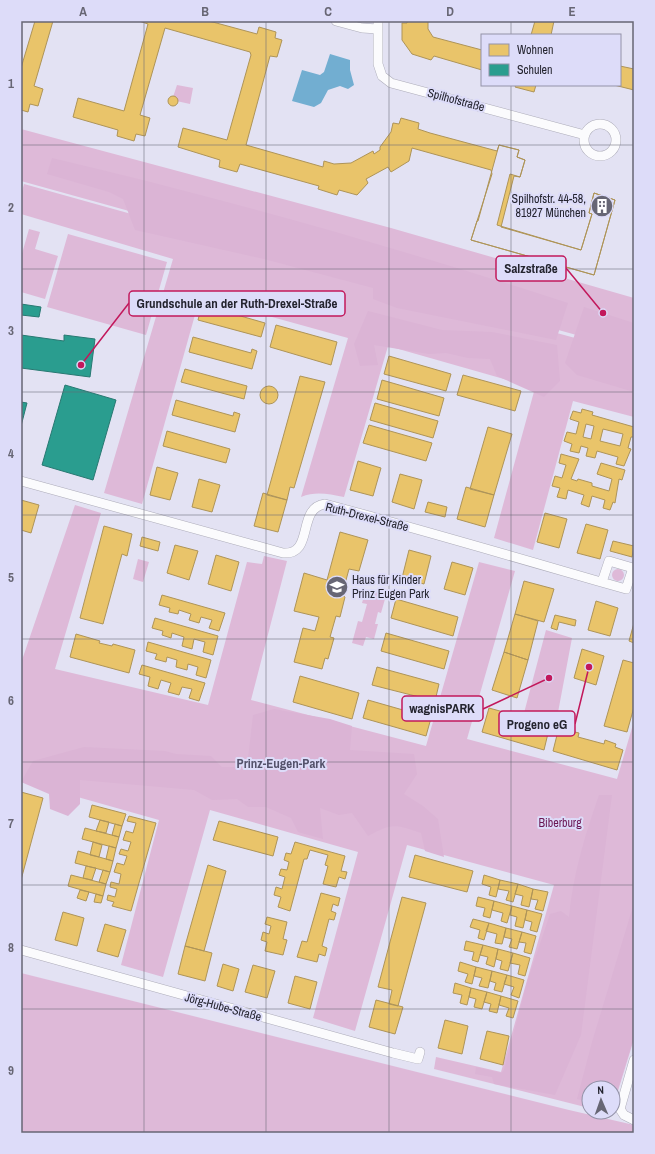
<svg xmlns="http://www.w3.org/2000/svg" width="655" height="1154" viewBox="0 0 655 1154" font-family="'Archivo Narrow',sans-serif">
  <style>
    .green { fill: #deb9d8 }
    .forest { fill: #dbb4d5 }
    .water { fill: #72aed1 }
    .homes { fill: #e9c46a; stroke: #ae9458; fill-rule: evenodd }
    .schools { fill: #2a9d8f; stroke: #287972 }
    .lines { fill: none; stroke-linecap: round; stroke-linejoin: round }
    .minor-casing { stroke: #adacb9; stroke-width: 10 }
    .minor { stroke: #fbfbfd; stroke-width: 9 }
    .grid { fill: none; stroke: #676674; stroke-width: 1; stroke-opacity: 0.55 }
    .labels { text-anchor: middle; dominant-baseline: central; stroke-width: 4; stroke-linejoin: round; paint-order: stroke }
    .street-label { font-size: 12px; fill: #24242f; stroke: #dddcf9 }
    .poi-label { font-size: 12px; fill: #24242f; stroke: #dddcf9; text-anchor: end }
    .park-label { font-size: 12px; fill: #6b1754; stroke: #dddcf9 }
    .neighbourhood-label { font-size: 13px; font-weight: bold; fill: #54526b; stroke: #dddcf9 }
    .leader { fill: none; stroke: #c2185b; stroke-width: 1.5 }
    .callout-dot { fill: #c2185b; stroke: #dddcf9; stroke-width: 1.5 }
    .callout { fill: #dddcf9; stroke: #c2185b; stroke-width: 1.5 }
    .callout-label { font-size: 13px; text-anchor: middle; font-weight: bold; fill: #24242f }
    .neatline { fill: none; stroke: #676674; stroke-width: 1.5 }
    .grid-label { font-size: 13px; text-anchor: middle; font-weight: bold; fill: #676674 }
  </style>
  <rect width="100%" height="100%" fill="#e3e2f3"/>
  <!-- green -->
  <path class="green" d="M177 85 193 88 190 104 172 100Z
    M21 129 391 228 634 298V351L21 181Z
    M24 184 228 241 324 270 634 354V417L573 401 533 550 494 538 535 388 388 346 344 497C328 494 316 491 301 497L348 338 200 297 142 504 104 493 173 259 21 214V195Z
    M29 229 40 232 35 249 58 256 45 299 21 292V257Z
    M68 234 167 262 146 335 47 307Z
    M75 505 101 513 55 669 208 705 247 562 262 564 264 556 287 561 251 700 426 746 479 562 515 571 467 739 617 779 634 721V1039L613 1107V1088H589V1108L434 1069 436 1057 501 1072 554 885 407 845 355 1031 313 1018 358 852 210 810 163 977 121 965 159 820 21 781V663Z
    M138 559 149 562 143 582 133 579Z
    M612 575a6 6 0 1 1 12 0a6 6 0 1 1-12 0Z
    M366 589 379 593 380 590 387 592 381 613 378 612 375 624H378L374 639 366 637 363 646 352 643 358 621 362 622 367 604 362 603Z
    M546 630 572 638 556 723 524 713Z
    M21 973 569 1110 634 1125V1133H21Z"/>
  <!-- forest -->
  <path class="forest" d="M52 158C226 199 398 248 568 303L556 340 397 308 373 299V288L264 259 135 230 123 199 109 192 47 174Z
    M584 307 634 323V392L577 375 565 363Z
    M368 311 442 330 492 332 557 345 560 381 544 397 497 376 490 359 468 358 446 353 429 354 374 345 378 365 360 366 354 344Z
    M274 709 330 719 352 726 350 750 414 754 417 774 404 794 423 806 438 819 444 857 425 851 421 833C395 824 392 823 368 836L352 813 339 815 320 808 323 839 298 832 291 818 266 807H248L237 799 212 800 194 790 80 780V804L68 816 50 809 49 794 21 782 33 761 84 747 165 751 176 754 211 756 222 767H247L253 715Z
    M599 795H612L581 1035 555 1095 494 1084 492 1077 475 1074 476 1067 501 1073 504 1070 527 982 550 914 561 911 569 917C573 874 585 835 599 795Z
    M634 903V1037L613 1105V1088H589V1102L577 1099 592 1042Z"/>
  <!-- water -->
  <path class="water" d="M330 54 350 60V70L354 85 348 89 340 86 328 90 321 103 314 107 292 101 302 70 320 75 324 72Z"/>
  <!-- homes -->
  <path class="homes" d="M35 21H53L34 86 43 89 38 106 30 104 28 112 21 110V68Z
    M139 21H209L257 34 259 27 276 32 275 38 282 40 277 57 270 56 246 145 323 167 324 161 334 164 351 163 373 151 374 154 380 150V147L391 132 393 123 399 124 401 118 419 123 418 129 430 133 497 151 499 145 519 150 517 157 525 160 520 177 514 176 501 227 581 250 592 214 589 213 594 193 615 200 594 275 471 240 492 174 491 170 412 148 409 161 391 172 388 167 366 179 368 183 357 195 339 190 337 195 318 189 319 186 240 164 237 172 219 167 220 160 178 147 183 128 227 140 251 55 250 52 165 28 140 115 150 118 145 136 136 134 134 141 117 136 118 130 73 117 78 98 124 111 148 24Z
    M407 21H428V29L433 37 482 50V70L434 56 431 60 412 54 402 40V23H407Z
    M535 21H554L551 35H531Z
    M620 66 634 69V90L614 85H620Z
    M516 85H541H536L534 92 515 87Z
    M168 101a5 5 0 1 1 10 0a5 5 0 1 1-10 0Z
    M499 145 519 150 517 157 525 160 520 177 510 174 497 225 581 250 592 214 589 213 594 193 615 200 594 275 471 240 477 221H478Z
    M202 305 265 323 261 337 198 320Z
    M276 325 337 342 331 365 270 347Z
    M193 337 251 353 252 349 257 351 252 369 189 352Z
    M389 356 451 374 446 391 384 374Z
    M185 369 247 386 244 399 181 382Z
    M463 375 521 391 515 411 457 395Z
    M300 376 325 382 294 488 290 487 287 500 267 495Z
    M382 380 444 398 439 416 377 399Z
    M260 395a9 9 0 1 1 18 0a9 9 0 1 1-18 0Z
    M176 400 233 416 234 412 240 414 235 432 172 415Z
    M375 403 438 421 433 438 370 420Z
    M582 409 593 412 592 415 634 427V437H631L628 448 631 449 624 466 616 464 618 457 597 451 595 458 586 456 588 448 581 446 579 453 570 451 572 444 564 441 567 432 576 434 579 422 570 419 573 411 581 413ZM586 424 594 426 591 439 583 437ZM603 429 623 434 620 446 600 441Z
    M369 425 432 443 426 461 363 443Z
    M488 427 512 434 494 495 470 489Z
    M167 431 230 449 226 463 163 446Z
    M561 454 579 459 571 479 577 481 578 479 592 483V486L609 491 612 479 597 474 601 463 625 470 622 480 619 479 615 503 613 502 610 510 603 508 605 500 592 496 589 507 581 504 584 495 568 490 566 499 557 497 560 488 552 486 555 476 562 478 566 465 559 463Z
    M358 461 381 468 373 496 350 490Z
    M157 467 178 473 170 500 150 495Z
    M400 474 422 480 414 509 392 502Z
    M199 479 220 485 212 512 192 507Z
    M466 487 494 495 485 527 457 519Z
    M263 493 287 500 278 532 254 526Z
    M21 500 39 505 31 533 21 530Z
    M428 502 447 507 445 517 425 512Z
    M545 513 567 519 559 548 537 542Z
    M586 524 608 530 600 559 577 553Z
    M104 526 132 534 127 556 122 554 103 624 80 618Z
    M340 532 368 540 359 571 349 569 342 595 345 597 340 617 336 616 330 637 334 638 328 659 325 658 322 669 294 662 303 628 315 631 319 617 294 611 304 573 327 580Z
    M142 537 160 542 158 551 140 546Z
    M613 541 634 546 632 557 610 551Z
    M175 545 198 551 189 580 167 573Z
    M409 550 431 556 424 584 402 578Z
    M216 555 239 562 231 591 208 584Z
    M452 562 473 568 465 595 444 589Z
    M524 581 554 589 544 622 515 614Z
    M162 595 225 613 219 631 209 628 212 620 201 617 199 623 189 620 191 614 179 610 178 614 169 612 170 608 159 605Z
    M396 599 458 617 453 636 391 618Z
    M596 601 618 608 610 636 588 630Z
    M515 614 538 621 528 660 504 652Z
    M555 615 576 620 575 626 559 622 557 630 551 628Z
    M155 618 218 636 213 655 203 652 205 642 194 639 192 649 182 646 184 637 172 633 171 638 162 635 163 631 152 628Z
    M634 623V643L629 641Z
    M386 633 449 651 444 669 381 651Z
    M76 634 100 641 99 643 112 646 113 644 135 650 129 673 70 657Z
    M148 642 211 660 206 678 196 675 198 667 188 664 187 670 176 667 177 660 167 657 166 662 155 659 157 654 146 651Z
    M582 649 604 656 596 685 574 678Z
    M504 652 528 660 517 698 492 690Z
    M623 660 634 663V707L627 732 604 726Z
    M142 665 205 683 199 701 189 698 192 689 182 687 179 695 168 692 171 683 161 680 158 689 148 686 150 677 139 674Z
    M377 667 439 684 435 701 372 685Z
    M300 676 359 693 352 719 293 702Z
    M368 700 431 718 426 736 363 718Z
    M489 708 550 725 544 750 482 732Z
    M567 730 579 733 578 737 604 744 605 740 616 744 615 747 623 750 617 770 553 751 558 731 566 733Z
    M21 792 43 798 21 880Z
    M92 805 126 814 122 826 89 817Z
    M129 816 156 823 131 911 112 906 114 902 107 900 108 895 115 897 117 889 110 887 111 882 119 884 121 874 114 872 117 863 124 865 127 856 119 854 121 849 128 851 131 842 123 840 126 831 133 833 136 823 127 821Z
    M100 820 109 822 106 833 96 831Z
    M219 821 278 837 273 856 213 840Z
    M115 824 122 826 119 837 112 835Z
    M85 828 119 837 116 848 82 839Z
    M93 842 102 845 99 857 90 855Z
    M295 842 345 856 341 871 347 872 345 879 339 877 336 887 323 884 328 866 325 865 328 855 310 850 307 859H304L290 911 278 907 281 897 274 895 276 887 282 889 285 877 279 875 281 869 287 870 289 862 284 860 286 853 291 854Z
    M109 846 116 848 113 861 106 859Z
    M78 851 113 861 110 872 75 863Z
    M415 855 473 871 467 892 409 877Z
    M208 865 226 871 204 951 185 946Z
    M86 866 96 868 92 880 83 878Z
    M103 870 110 872 106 884 99 882Z
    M71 875 106 884 103 896 68 886Z
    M484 875 500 880 496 897 489 895 491 887 482 884Z
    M500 880 518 884 513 902 506 900 509 891 498 889Z
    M518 884 533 889 529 907 521 905 523 896 515 894Z
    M533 889 548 892 543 911 535 909 538 900 531 899Z
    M80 890 89 892 86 901 77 898Z
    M321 893 340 898 338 906 333 904 331 911 336 913 334 920 329 919 322 946 327 948 325 956 319 954 317 962 297 957 302 941 307 942Z
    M96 894 103 896 101 903 94 902Z
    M402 897 426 903 398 1006 389 1004 392 990 378 987Z
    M478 897 494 901 490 918 483 916 485 908 476 906Z
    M494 901 512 906 507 923 501 921 503 913 492 910Z
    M512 906 527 910 523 928 515 926 517 917 510 915Z
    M527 910 542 914 537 932 530 930 532 922 525 920Z
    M63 912 84 918 77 946 55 940Z
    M267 917 287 922 283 939 287 940 283 955 265 951 267 942 261 940 263 932 269 934 271 926 265 924Z
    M473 919 489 923 484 940 478 938 480 930 470 927Z
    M489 923 506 928 502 944 495 943 497 934 486 931Z
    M105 924 126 930 118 957 97 951Z
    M506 928 522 932 517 949 509 947 512 939 504 937Z
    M522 932 536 936 531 954 524 952 526 943 519 942Z
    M466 941 483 945 478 962 472 960 474 952 464 950Z
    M483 945 498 949 494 967 486 964 488 957 480 955Z
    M185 946 212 953 205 981 178 974Z
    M498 949 513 953 508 971 500 969 502 961 496 959Z
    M513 953 530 958 525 976 518 974 520 965 510 963Z
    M460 962 476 967 472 984 465 982 468 974 458 971Z
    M223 964 239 969 233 991 217 986Z
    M253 965 275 971 267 998 245 992Z
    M476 967 492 971 488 988 479 986 482 978 474 976Z
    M492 971 507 975 502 992 494 990 496 983 490 981Z
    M507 975 524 980 519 998 511 995 514 987 504 984Z
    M295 976 317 982 310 1009 288 1003Z
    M455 983 471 988 467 1005 460 1003 462 995 453 993Z
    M471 988 487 992 482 1009 474 1007 476 999 469 997Z
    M487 992 501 996 497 1013 489 1011 491 1004 484 1002Z
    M501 996 518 1001 513 1018 506 1016 509 1008 499 1005Z
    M376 1000 403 1007 395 1034 369 1027Z
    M445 1020 468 1026 462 1054 438 1048Z
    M487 1031 509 1036 503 1065 480 1059Z"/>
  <!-- schools -->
  <path class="schools" d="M21 304 41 307 39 317 21 315Z
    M21 335 64 341V335L95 339 90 377 21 368Z
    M65 385 116 400 93 480 42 465Z
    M21 402 27 403 21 426Z"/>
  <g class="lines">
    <!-- minor casing -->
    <g class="minor-casing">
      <path id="minor" d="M336 21 362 28 378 29
        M378 21V64L382 76 391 83 585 135
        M584 140a16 16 0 1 1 32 0a16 16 0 1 1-32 0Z
        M21 481 283 553C315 555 296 508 325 504 415 528 504 554 594 580L626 589 633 568 609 561 602 582
        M21 950 393 1053 418 1059 420 1052
        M634 1060 620 1109 624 1115 634 1120"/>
    </g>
    <!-- minor -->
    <use href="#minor" class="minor"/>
  </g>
  <!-- grid -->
  <path class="grid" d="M144 21V1133M266 21V1133M389 21V1133M511 21V35M511 85V1133M21 145H634M21 269H634M21 392H634M21 515H634M21 639H634M21 762H634M21 885H634M21 1009H634"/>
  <!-- icons -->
  <defs>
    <g id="building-disc" transform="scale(1.15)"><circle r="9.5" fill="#676674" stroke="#dddcf9"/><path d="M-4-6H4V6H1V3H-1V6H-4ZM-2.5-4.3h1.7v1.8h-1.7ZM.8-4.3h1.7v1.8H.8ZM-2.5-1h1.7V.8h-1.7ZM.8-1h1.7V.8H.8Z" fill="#fff"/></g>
    <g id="school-disc" transform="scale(1.15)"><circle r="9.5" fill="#676674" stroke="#dddcf9"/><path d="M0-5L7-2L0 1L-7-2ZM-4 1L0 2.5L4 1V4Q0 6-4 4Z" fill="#fff"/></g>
  </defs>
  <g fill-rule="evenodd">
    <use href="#building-disc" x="602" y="206"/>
    <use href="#school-disc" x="337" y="587"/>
  </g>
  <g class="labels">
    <!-- street labels -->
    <g class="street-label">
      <text transform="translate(456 100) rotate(15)">Spilhofstraße</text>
      <text transform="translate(367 517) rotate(14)">Ruth-Drexel-Straße</text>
      <text transform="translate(223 1007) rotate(15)">Jörg-Hube-Straße</text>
    </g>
    <!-- poi labels -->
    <g class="poi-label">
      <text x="586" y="199">Spilhofstr. 44-58,<tspan x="586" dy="14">81927 München</tspan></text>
      <text x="352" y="580" text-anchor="start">Haus für Kinder<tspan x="352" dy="14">Prinz Eugen Park</tspan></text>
    </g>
    <!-- park labels -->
    <g class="park-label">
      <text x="560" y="823">Biberburg</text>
    </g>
    <!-- neighbourhood labels -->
    <g class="neighbourhood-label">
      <text x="281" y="763">Prinz-Eugen-Park</text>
    </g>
  </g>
  <!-- callouts -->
  <path class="leader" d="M603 313L566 268M81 365L129 303M549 678L483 709M589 667L575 724"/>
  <g class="callout-dot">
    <circle cx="603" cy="313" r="4"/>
    <circle cx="81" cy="365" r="4"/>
    <circle cx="549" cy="678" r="4"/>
    <circle cx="589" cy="667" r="4"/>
  </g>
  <g class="callout">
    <rect x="496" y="256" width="70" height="25" rx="4"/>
    <rect x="129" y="291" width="216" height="25" rx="4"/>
    <rect x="402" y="696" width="81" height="25" rx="4"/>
    <rect x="499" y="711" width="76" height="25" rx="4"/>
  </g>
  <g class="callout-label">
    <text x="531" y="273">Salzstraße</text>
    <text x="237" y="308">Grundschule an der Ruth-Drexel-Straße</text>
    <text x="442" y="713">wagnisPARK</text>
    <text x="537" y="729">Progeno eG</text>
  </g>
  <!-- border -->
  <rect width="655" height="1154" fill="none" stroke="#dddcf9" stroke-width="44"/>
  <!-- legend -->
  <rect x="481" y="34" width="140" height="52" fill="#dddcf9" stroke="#9392a8"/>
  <rect x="489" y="44" width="20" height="12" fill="#e9c46a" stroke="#9392a8"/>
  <text x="517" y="54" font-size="12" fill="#24242f">Wohnen</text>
  <rect x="489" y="64" width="20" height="12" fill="#2a9d8f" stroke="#9392a8"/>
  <text x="517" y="74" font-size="12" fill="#24242f">Schulen</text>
  <!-- north arrow -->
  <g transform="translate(601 1100) rotate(358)"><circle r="19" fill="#dddcf9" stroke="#9392a8"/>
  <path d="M0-3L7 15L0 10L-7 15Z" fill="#676674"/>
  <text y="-6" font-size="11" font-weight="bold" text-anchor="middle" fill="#24242f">N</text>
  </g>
  <rect x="22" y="22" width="611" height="1110" class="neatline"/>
  <g class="grid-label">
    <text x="83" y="16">A</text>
    <text x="205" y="16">B</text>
    <text x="328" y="16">C</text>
    <text x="450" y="16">D</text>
    <text x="572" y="16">E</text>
    <text x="11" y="88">1</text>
    <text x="11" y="212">2</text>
    <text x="11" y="335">3</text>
    <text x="11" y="458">4</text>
    <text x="11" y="582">5</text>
    <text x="11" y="705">6</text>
    <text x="11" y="828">7</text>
    <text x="11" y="952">8</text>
    <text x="11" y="1075">9</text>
  </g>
</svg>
